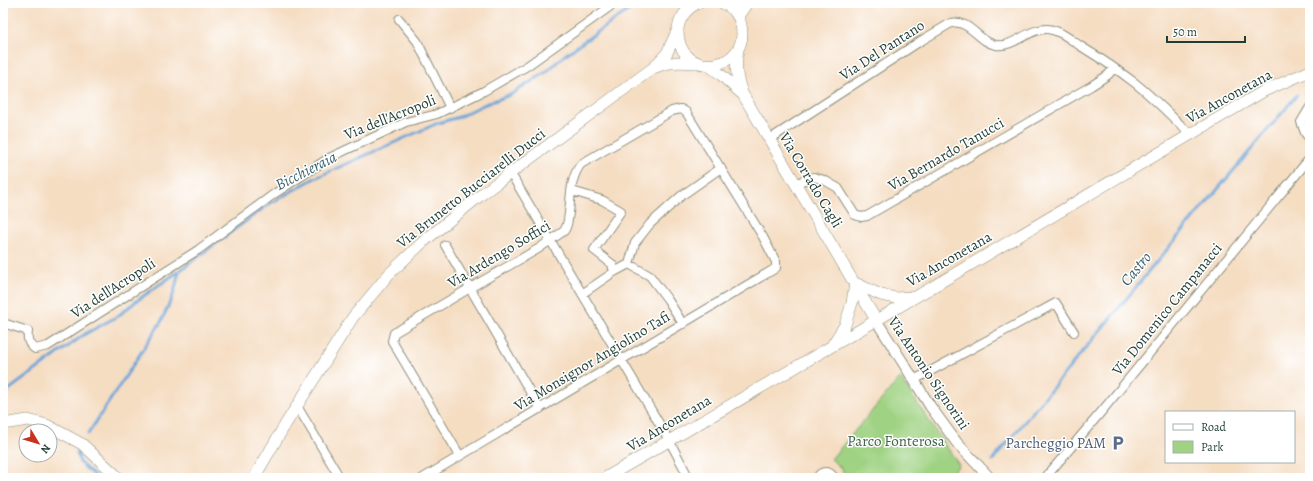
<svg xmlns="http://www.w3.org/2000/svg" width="1313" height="481" viewBox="0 0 1313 481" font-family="Alegreya,serif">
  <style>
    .green { fill: #9fd282; stroke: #5f885b }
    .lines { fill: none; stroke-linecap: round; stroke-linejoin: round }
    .stream { stroke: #68a4d8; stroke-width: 3 }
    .minor-casing { stroke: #8a8d7b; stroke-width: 10 }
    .tertiary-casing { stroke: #8a8d7b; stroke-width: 12 }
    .secondary-casing { stroke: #8a8d7b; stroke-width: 12 }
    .minor { stroke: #fff; stroke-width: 8 }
    .tertiary { stroke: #fff; stroke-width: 10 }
    .secondary { stroke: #fff; stroke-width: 11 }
    .labels { text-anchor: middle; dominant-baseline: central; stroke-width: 3; stroke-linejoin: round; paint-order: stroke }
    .street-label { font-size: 15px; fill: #1f3d34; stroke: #fff }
    .park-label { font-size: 15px; fill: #3f6248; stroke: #fff }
    .service-label { font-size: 15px; fill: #4e5e75; stroke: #fff; text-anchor: end }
    .water-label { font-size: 16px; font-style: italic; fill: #39616d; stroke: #fff }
  </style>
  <rect width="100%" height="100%" fill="#fff"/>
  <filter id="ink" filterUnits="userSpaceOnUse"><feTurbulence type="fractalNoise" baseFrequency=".025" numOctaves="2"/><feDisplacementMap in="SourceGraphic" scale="8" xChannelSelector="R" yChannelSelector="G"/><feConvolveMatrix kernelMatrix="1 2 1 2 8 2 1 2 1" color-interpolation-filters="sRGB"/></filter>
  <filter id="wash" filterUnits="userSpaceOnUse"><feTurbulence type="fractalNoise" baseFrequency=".012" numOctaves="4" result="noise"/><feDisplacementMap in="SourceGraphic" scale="16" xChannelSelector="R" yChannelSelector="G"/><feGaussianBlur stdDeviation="0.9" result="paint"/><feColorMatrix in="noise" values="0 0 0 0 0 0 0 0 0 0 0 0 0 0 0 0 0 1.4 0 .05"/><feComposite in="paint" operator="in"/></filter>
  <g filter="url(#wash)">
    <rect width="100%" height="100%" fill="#f5ddc2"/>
    <!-- green -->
    <path class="green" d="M900 378 959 465 948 478H846L842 469 831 459Z"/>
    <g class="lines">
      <!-- stream -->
      <path class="stream" d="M3 394 85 334 118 316 135 302 179 271 269 204 315 178 438 123 459 117 483 105 512 94 546 72 566 54 639 3
        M88 434 161 322 174 293 179 271
        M77 453 80 463 97 478
        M993 460 1160 258 1297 95"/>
    </g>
  </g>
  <g filter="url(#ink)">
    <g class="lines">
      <!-- minor casing -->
      <g class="minor-casing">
        <path id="minor" d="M399 19 417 41 450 108
          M1310 107 1301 122 1305 133 1310 139
          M770 139 919 42 951 23C970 19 979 43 996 45 1013 48 1029 28 1047 29 1060 30 1071 40 1082 47 1100 58 1118 70 1135 83 1154 98 1172 117 1190 134
          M511 174 669 440 689 478
          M796 184 806 179 814 177 824 180 838 188 855 215 861 217 867 216 1091 86 1108 75 1114 68
          M572 191 602 200 621 211 594 250 612 264 614 272
          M445 245 540 409
          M582 294 614 272 629 264
          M3 323 28 331C27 339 28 344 35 349L48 346 198 250 274 194 329 158 406 122 437 114 484 91 527 66 615 3
          M683 324 668 300 650 276 629 264 635 243 650 224 681 196 721 168
          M914 380 1056 303 1074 332
          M297 406 340 478
          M423 478 776 268V262L763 237 686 112 681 109 672 111 581 164C570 178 571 196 569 213 568 219 568 226 564 231L538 249 470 288 394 333 392 341 460 456
          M817 478C821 470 830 470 834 478
          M1045 478 1102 411 1310 158"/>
      </g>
      <!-- tertiary casing -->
      <g class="tertiary-casing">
        <path id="tertiary" d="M876 320 914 380 930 406 957 443 990 478"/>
      </g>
      <!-- secondary casing -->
      <g class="secondary-casing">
        <path id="secondary" d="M698 3C687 8 678 19 678 31 678 81 751 72 741 25 739 15 732 7 722 3
          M738 16 747 3
          M738 49C735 68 736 75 742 93L876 320
          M708 65 719 73 741 93
          M656 67C669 61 682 62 696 63
          M855 283 881 295 896 298 911 297
          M833 344 845 325 852 303 855 283
          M3 424 28 420 47 425 82 444 119 478
          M254 478 285 425 353 317 389 274 423 242 482 194 653 68 667 53 678 29
          M605 478 858 331 1264 91 1310 71"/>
      </g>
      <!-- minor -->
      <use href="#minor" class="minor"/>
      <!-- tertiary -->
      <use href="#tertiary" class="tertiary"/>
      <!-- secondary -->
      <use href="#secondary" class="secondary"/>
    </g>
  </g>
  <!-- icons -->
  <defs>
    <g id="parking-bare" transform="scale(1.2)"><path d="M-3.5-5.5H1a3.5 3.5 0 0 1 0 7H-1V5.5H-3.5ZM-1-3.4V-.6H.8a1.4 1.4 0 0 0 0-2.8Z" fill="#5c6f8a" stroke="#fff" stroke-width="2.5" paint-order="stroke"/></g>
  </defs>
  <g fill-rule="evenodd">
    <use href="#parking-bare" x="1118" y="443"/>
  </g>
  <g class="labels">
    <!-- street labels -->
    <g class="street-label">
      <text transform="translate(882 50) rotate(-33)">Via Del Pantano</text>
      <text transform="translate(1229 96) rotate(-29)">Via Anconetana</text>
      <text transform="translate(390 117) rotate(-22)">Via dell'Acropoli</text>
      <text transform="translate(946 154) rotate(-30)">Via Bernardo Tanucci</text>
      <text transform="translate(811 180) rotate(59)">Via Corrado Cagli</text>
      <text transform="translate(471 188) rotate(-38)">Via Brunetto Bucciarelli Ducci</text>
      <text transform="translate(499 254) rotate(-31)">Via Ardengo Soffici</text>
      <text transform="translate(949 259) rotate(-30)">Via Anconetana</text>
      <text transform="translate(113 288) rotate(-33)">Via dell'Acropoli</text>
      <text transform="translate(1167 309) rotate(-51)">Via Domenico Campanacci</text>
      <text transform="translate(592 361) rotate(-31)">Via Monsignor Angiolino Tafi</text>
      <text transform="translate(929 373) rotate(56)">Via Antonio Signorini</text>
      <text transform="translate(669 423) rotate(-31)">Via Anconetana</text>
    </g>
    <!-- park labels -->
    <g class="park-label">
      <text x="896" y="441">Parco Fonterosa</text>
    </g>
    <!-- service labels -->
    <g class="service-label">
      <text x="1106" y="443">Parcheggio PAM</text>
    </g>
    <!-- water labels -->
    <g class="water-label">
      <text transform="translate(306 171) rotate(-27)">Bicchieraia</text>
      <text transform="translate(1136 269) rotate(-50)">Castro</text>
    </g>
  </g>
  <!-- margin -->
  <rect width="1313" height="481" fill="none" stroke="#fff" stroke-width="16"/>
  <!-- legend -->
  <rect x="1165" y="411" width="130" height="52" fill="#ffffff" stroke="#a5b1ae"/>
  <rect x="1173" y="424" width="20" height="6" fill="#ffffff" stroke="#a5b1ae"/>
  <text x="1201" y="431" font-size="12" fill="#1f3d34">Road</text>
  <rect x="1173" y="441" width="20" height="12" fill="#9fd282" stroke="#a5b1ae"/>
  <text x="1201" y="451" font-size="12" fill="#1f3d34">Park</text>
  <!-- north arrow -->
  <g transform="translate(38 443) rotate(128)"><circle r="19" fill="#ffffff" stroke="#a5b1ae"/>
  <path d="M0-3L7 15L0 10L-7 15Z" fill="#c8321e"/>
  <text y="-6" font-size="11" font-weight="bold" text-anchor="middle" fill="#1f3d34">N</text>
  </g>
  <!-- scale -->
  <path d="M1167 36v6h78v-6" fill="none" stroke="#1f3d34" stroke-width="2"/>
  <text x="1173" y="36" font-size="12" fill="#1f3d34" stroke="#ffffff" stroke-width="3" paint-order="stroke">50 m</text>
</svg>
